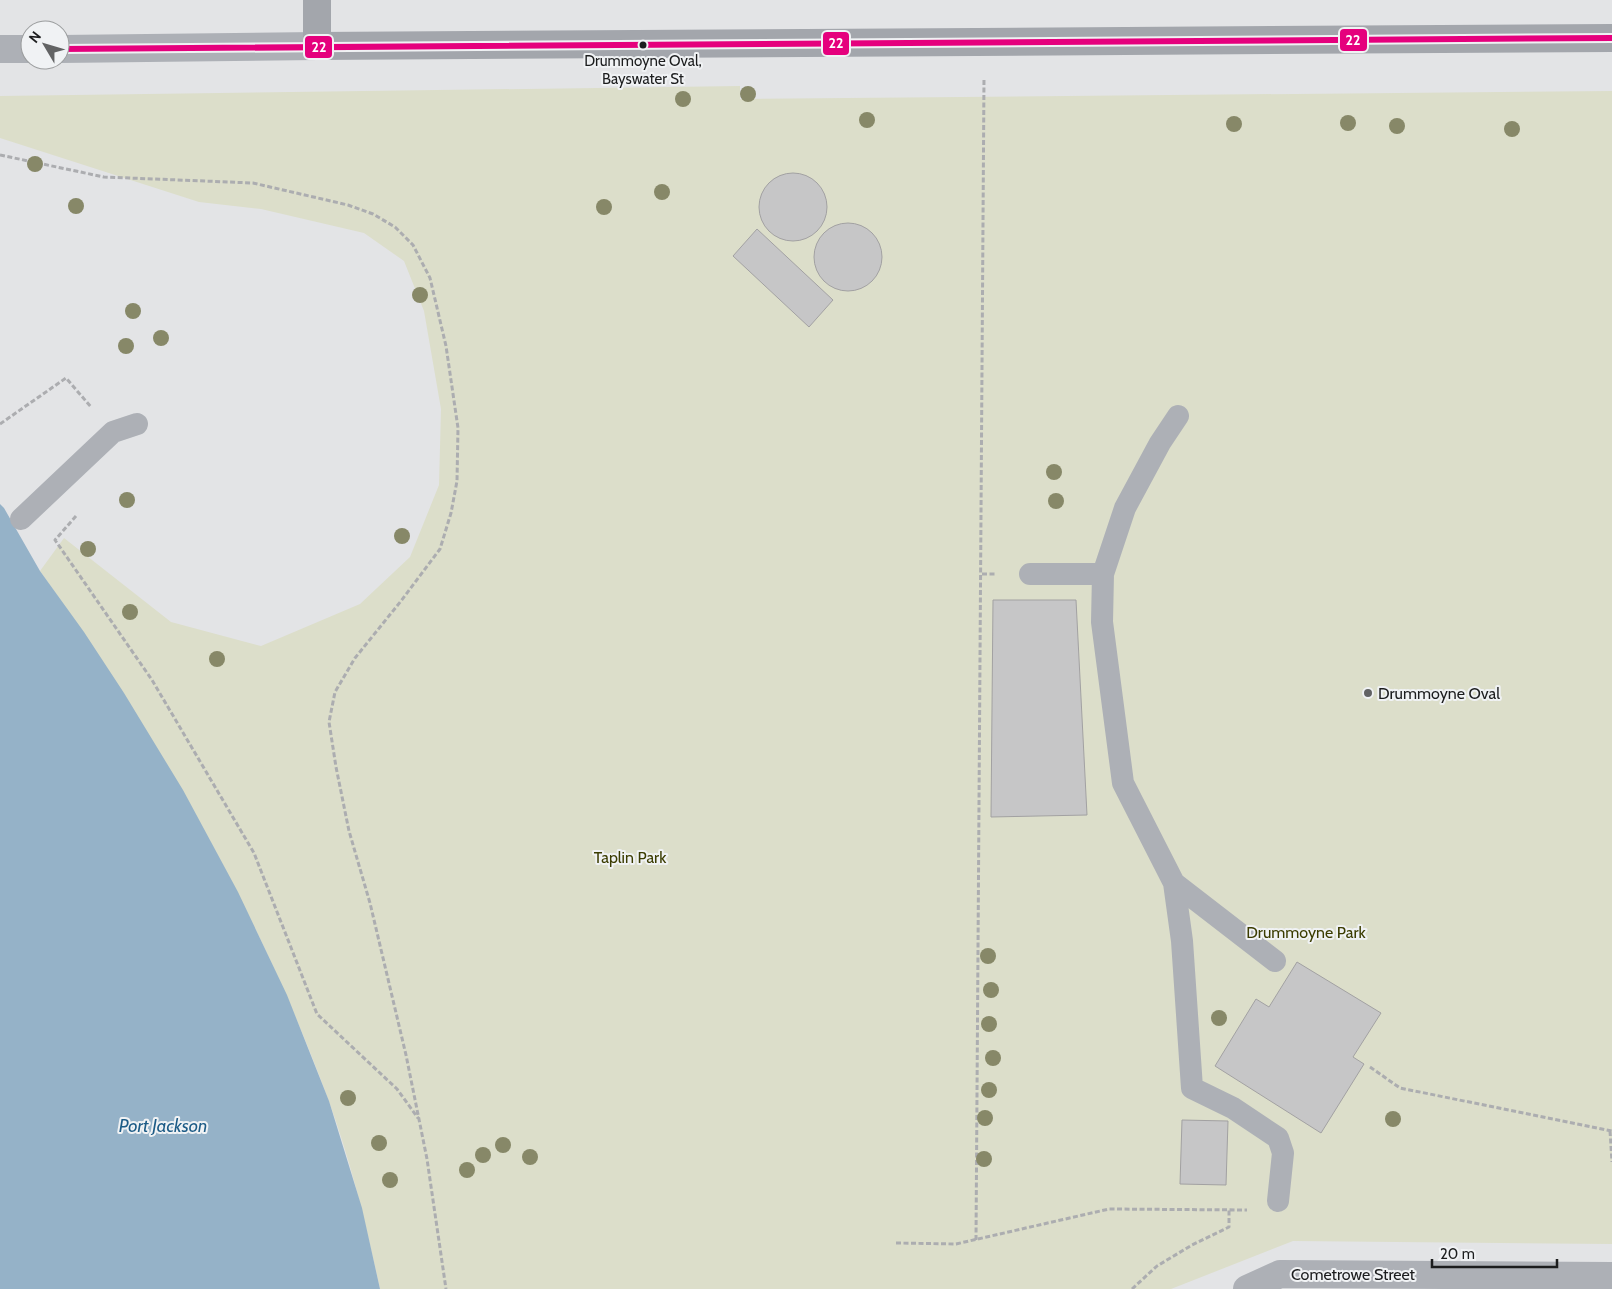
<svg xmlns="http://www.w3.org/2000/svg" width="1612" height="1289" viewBox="0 0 1612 1289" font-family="Cabin,sans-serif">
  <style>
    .green { fill: #dcdeca }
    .water { fill: #95b2c8 }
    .building { fill: #c6c6c7; stroke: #a2a1a2 }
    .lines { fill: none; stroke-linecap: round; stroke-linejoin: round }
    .path { stroke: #acadb0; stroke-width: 3; stroke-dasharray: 5 2.5; stroke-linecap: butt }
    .lane { stroke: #adb0b6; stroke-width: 22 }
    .street { stroke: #adb0b6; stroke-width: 28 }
    .secondary { stroke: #a3a6ac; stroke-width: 28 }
    .bus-1-casing { stroke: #f0f2f4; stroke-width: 10 }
    .bus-1 { stroke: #e5007d; stroke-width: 6 }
    .tree { fill: #878868 }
    .bus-dot { fill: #1c1d1e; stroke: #f0f2f4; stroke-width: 2 }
    .poi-dot { fill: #626364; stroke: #f0f2f4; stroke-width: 2 }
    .labels { text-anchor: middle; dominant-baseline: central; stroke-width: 4; stroke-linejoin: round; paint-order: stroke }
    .bus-label { font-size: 15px; fill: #1c1d1e; stroke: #f0f2f4 }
    .poi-label { font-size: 16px; fill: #1c1d1e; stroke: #f0f2f4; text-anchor: start }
    .park-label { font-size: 16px; fill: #3b3c01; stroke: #f0f2f4 }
    .street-label { font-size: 16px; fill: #1c1d1e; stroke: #f0f2f4 }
    .water-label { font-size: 18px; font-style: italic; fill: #1c5b86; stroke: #f0f2f4 }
    .line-badge { stroke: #f0f2f4; stroke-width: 2 }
    .badge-label { font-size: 14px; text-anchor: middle; font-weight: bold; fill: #fff }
  </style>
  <rect width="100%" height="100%" fill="#e3e4e6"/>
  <!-- green -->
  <path class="green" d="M740 86V99L1612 91V1244L1293 1241 1171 1289H380C366 1225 351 1161 328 1099 258 909 157 736 40 571L64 538 171 622 261 646 360 604 410 557 439 485 441 409 424 311 404 261 364 233 261 209 199 202 0 138V96Z"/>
  <!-- water -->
  <path class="water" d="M0 504 4 508 40 571 84 632 124 693 183 790 238 892 287 995 329 1101 362 1208 380 1289H0Z"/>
  <!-- building -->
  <path class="building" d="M759 207a34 34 0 1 1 68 0a34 34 0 1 1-68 0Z
    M814 257a34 34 0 1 1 68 0a34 34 0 1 1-68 0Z
    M757 229 833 300 809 327 733 256Z
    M993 600H1076L1087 815 991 817Z
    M1297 962 1381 1013 1353 1057 1364 1064 1321 1133 1215 1066 1256 999 1269 1007Z
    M1182 1120 1228 1121 1226 1185 1180 1184Z"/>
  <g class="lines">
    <!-- path -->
    <path class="path" d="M0 155 104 177 253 183 348 205 373 214 395 227 413 245 430 278 446 346 458 428 457 481 451 513 440 549 401 601 355 658 335 692 329 722 336 767 349 831 370 903 406 1055 427 1159 446 1289
      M0 424 66 378 91 407
      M76 516 55 540 152 680 254 853 317 1014 397 1089 418 1118
      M982 574H997
      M1370 1067 1400 1088 1612 1131
      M1610 1131 1612 1162
      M976 1240 984 78
      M896 1243 956 1244 1109 1209 1247 1210
      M1132 1289 1157 1266 1192 1245 1229 1227V1210"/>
    <!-- lane -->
    <path class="lane" d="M1178 416 1160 443 1125 508 1103 574 1102 622 1123 783 1174 883 1182 941 1192 1088 1233 1108 1278 1138 1283 1153 1278 1201
      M21 519 113 432 137 424
      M1030 574H1103
      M1174 883 1275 961"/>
    <!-- street -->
    <path class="street" d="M0 49H30
      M60 49 317 46
      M1247 1289 1280 1274 1612 1276"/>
    <!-- secondary -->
    <path class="secondary" d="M317 0V46L1612 38"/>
    <!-- bus-1 casing -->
    <g class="bus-1-casing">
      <path id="bus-1" d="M60 49 1612 38"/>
    </g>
    <!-- bus-1 -->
    <use href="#bus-1" class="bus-1"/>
  </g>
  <!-- trees -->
  <g class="tree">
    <circle cx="748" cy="94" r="8"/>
    <circle cx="683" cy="99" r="8"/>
    <circle cx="867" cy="120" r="8"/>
    <circle cx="1348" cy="123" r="8"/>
    <circle cx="1234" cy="124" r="8"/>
    <circle cx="1397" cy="126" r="8"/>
    <circle cx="1512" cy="129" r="8"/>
    <circle cx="35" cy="164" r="8"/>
    <circle cx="662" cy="192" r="8"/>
    <circle cx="76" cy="206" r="8"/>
    <circle cx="604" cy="207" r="8"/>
    <circle cx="420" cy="295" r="8"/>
    <circle cx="133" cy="311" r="8"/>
    <circle cx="161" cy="338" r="8"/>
    <circle cx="126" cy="346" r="8"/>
    <circle cx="1054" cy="472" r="8"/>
    <circle cx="127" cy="500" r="8"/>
    <circle cx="1056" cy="501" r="8"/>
    <circle cx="402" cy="536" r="8"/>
    <circle cx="88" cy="549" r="8"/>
    <circle cx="130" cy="612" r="8"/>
    <circle cx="217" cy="659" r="8"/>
    <circle cx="988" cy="956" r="8"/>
    <circle cx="991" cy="990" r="8"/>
    <circle cx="1219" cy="1018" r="8"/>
    <circle cx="989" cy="1024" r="8"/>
    <circle cx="993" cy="1058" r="8"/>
    <circle cx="989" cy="1090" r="8"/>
    <circle cx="348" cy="1098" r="8"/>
    <circle cx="985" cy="1118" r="8"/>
    <circle cx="1393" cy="1119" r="8"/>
    <circle cx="379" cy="1143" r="8"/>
    <circle cx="503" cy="1145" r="8"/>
    <circle cx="483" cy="1155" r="8"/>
    <circle cx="530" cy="1157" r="8"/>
    <circle cx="984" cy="1159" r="8"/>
    <circle cx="467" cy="1170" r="8"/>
    <circle cx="390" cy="1180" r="8"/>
  </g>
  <!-- markers -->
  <circle class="bus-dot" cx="643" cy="45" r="4.5"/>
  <circle class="poi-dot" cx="1368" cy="693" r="5"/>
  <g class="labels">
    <!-- bus labels -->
    <g class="bus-label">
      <text x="643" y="61">Drummoyne Oval,<tspan x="643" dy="18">Bayswater St</tspan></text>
    </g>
    <!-- poi labels -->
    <g class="poi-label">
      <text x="1378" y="693">Drummoyne Oval</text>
    </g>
    <!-- park labels -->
    <g class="park-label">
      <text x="630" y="857">Taplin Park</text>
      <text x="1306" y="932">Drummoyne Park</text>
    </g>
    <!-- street labels -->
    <g class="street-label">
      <text x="1353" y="1274">Cometrowe Street</text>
    </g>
    <!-- water labels -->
    <g class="water-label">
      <text x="163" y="1126">Port Jackson</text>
    </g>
  </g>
  <g class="line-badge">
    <rect x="1339" y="28" width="29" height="24" rx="5" fill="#e5007d"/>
    <rect x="822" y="31" width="28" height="25" rx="5" fill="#e5007d"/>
    <rect x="304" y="35" width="29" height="24" rx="5" fill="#e5007d"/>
  </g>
  <g class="badge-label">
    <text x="1353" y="45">22</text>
    <text x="836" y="48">22</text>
    <text x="319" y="52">22</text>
  </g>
  <!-- north arrow -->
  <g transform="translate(45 45) rotate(308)"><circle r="24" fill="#f0f2f4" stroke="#9b9d9e"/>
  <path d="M0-4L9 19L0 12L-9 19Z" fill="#626364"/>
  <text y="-8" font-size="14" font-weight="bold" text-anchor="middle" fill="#1c1d1e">N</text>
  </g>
  <!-- scale -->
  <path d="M1432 1259v8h125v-8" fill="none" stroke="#1c1d1e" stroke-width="2.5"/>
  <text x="1440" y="1259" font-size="15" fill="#1c1d1e" stroke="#f0f2f4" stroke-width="4" paint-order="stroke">20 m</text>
</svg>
